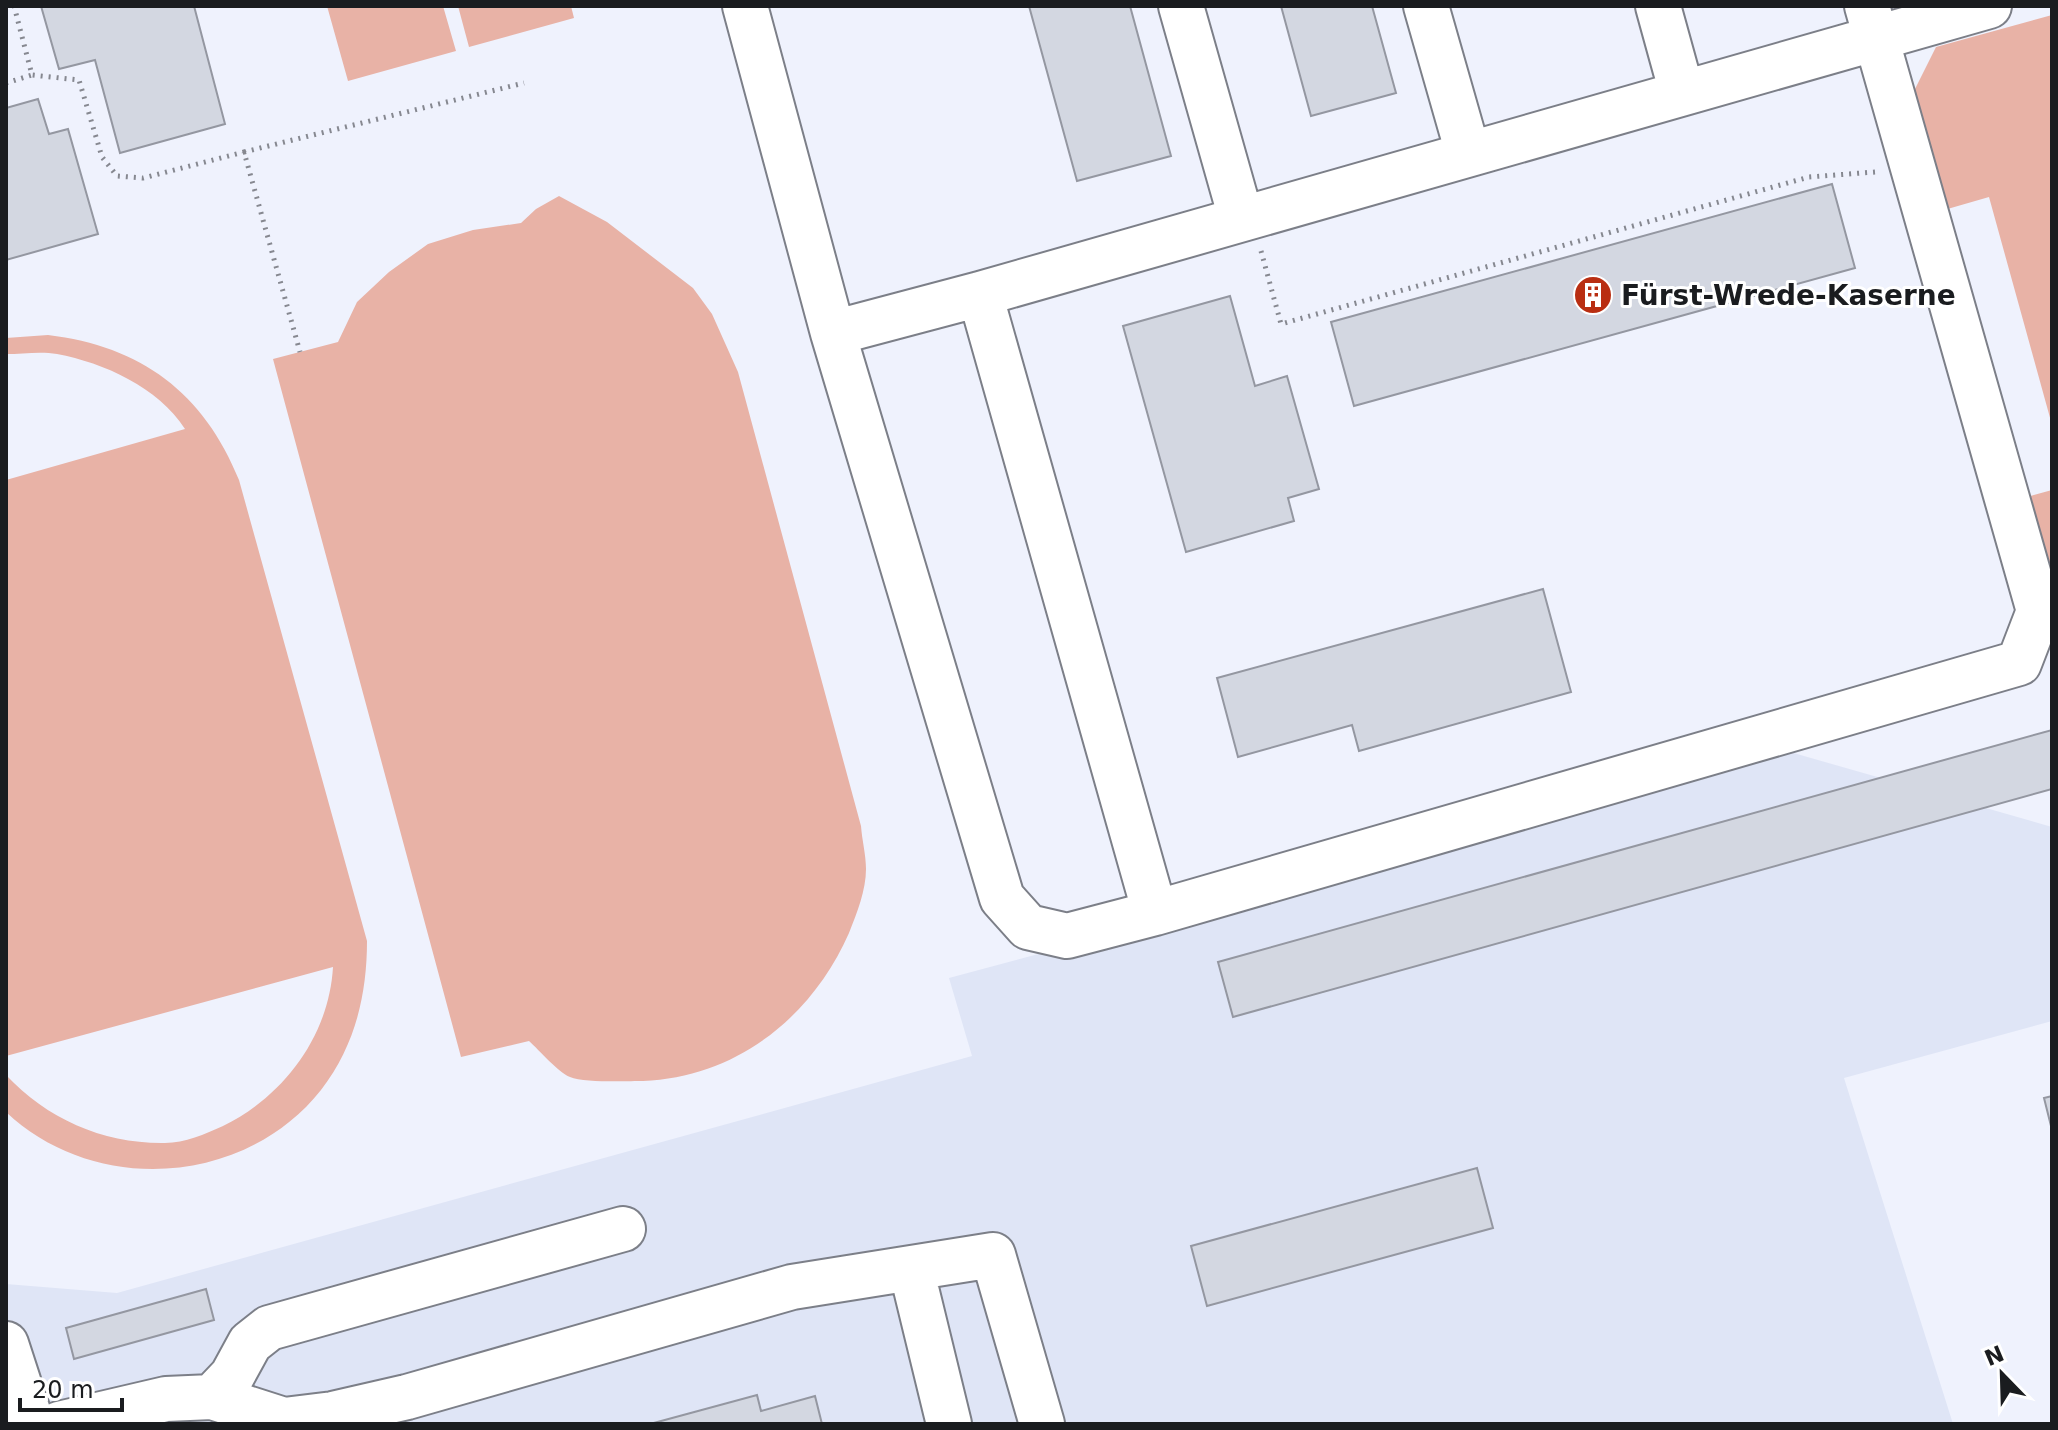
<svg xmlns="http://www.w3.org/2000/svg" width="2058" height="1430" viewBox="0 0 2058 1430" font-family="'DejaVu Sans',sans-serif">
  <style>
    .built { fill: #dfe5f6 }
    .green { fill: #e8b2a6 }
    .building { fill: #d3d7e1; stroke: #9497a1; stroke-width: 2 }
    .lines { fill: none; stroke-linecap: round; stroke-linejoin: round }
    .minor-casing { stroke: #7c7f88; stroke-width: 48 }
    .path { stroke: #868890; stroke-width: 5; stroke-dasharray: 2 6; stroke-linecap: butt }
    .minor { stroke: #fff; stroke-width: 44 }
    .labels { text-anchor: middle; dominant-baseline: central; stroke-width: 6; stroke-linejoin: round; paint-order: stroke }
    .poi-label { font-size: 28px; font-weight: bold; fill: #1a1c1f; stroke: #fff; text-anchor: start }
  </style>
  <rect width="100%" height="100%" fill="#eff2fd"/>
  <!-- built -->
  <path class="built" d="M1790 752 2052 827V1021L1844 1078 1953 1424H6V1284L117 1293 972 1056 949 978Z"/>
  <!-- green -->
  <path class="green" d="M327 6H443L456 51 348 81Z
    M458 6H571L574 18 469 47Z
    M2052 15V425L1989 197 1944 210 1911 97 1936 47Z
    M559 196 607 222 693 288 712 314 738 372 861 826C862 840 866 855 866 869 866 890 857 913 849 933 812 1017 737 1077 643 1081 628 1081 584 1083 570 1077 558 1072 540 1051 529 1041L461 1057 273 359 338 342 357 302 389 272 428 244 473 230 521 223 536 209Z
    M48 335C141 346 204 393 239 480L367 941C367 995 355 1046 321 1090 245 1186 95 1196 6 1112V1075C47 1119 104 1144 165 1143 185 1143 205 1134 223 1126 284 1096 329 1036 333 967L6 1056V480L185 429C158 387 104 363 57 354 41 351 22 354 6 354V338Z
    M2052 490V599L2023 498Z"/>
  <!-- building -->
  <path class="building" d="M41 6H194L225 124 120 153 95 60 59 69Z
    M1029 6H1130L1171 156 1077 181Z
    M1281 6H1372L1396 93 1311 116Z
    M38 99 49 134 68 129 98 234 6 260V108Z
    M1832 184 1855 268 1354 406 1331 322Z
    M1230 296 1255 386 1287 376 1319 489 1288 498 1294 521 1186 552 1123 326Z
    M1543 589 1571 692 1359 751 1352 725 1238 757 1217 678Z
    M2052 730V789L1233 1017 1218 962Z
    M2052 1096V1130L2044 1098Z
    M1477 1168 1493 1228 1207 1306 1191 1246Z
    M206 1289 214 1320 74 1359 66 1328Z
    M757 1395 761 1411 815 1396 822 1424H650Z"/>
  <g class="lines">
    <!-- minor casing -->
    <g class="minor-casing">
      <path id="minor" d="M745 6 833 333 1002 898 1028 927 1067 936 1155 913 2019 663 2039 611 1867 6
        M1181 6 1241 218
        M1426 6 1468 153
        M1658 6 1682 93
        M980 294 1155 913
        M833 333 980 294 1989 6
        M911 1268 949 1424
        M6 1344 32 1424
        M212 1397 232 1376 250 1343 269 1328 623 1229
        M59 1424 166 1399 212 1397 284 1420 333 1414 407 1397 792 1287 993 1255 1042 1424"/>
    </g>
    <!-- path -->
    <path class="path" d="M14 6 32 75 79 80 102 157 117 176 143 178 244 152 300 352
      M6 83 32 75
      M244 152 524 83
      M1261 251 1281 324 1809 177 1875 172"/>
    <!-- minor -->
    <use href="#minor" class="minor"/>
  </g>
  <!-- icons -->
  <defs>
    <g id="building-disc" transform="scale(2)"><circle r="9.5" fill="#b92e12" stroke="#fff"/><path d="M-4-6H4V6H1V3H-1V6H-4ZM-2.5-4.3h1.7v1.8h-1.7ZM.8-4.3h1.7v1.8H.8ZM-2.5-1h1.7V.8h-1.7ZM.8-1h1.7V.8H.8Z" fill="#fff"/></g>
  </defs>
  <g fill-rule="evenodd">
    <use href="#building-disc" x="1593" y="295"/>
  </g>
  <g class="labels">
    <!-- poi labels -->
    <g class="poi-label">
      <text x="1621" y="295">Fürst-Wrede-Kaserne</text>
    </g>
  </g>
  <!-- border -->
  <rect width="2058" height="1430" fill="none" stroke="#1a1c1f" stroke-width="16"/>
  <!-- north arrow -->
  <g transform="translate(2002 1374) rotate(337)" stroke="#ffffff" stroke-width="6" paint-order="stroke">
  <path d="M0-6L14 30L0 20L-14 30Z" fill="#1a1c1f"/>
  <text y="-12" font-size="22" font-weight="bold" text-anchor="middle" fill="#1a1c1f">N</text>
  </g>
  <!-- scale -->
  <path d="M20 1398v12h102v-12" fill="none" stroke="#1a1c1f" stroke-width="4"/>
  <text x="32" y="1398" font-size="24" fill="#1a1c1f" stroke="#ffffff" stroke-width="6" paint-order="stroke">20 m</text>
</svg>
